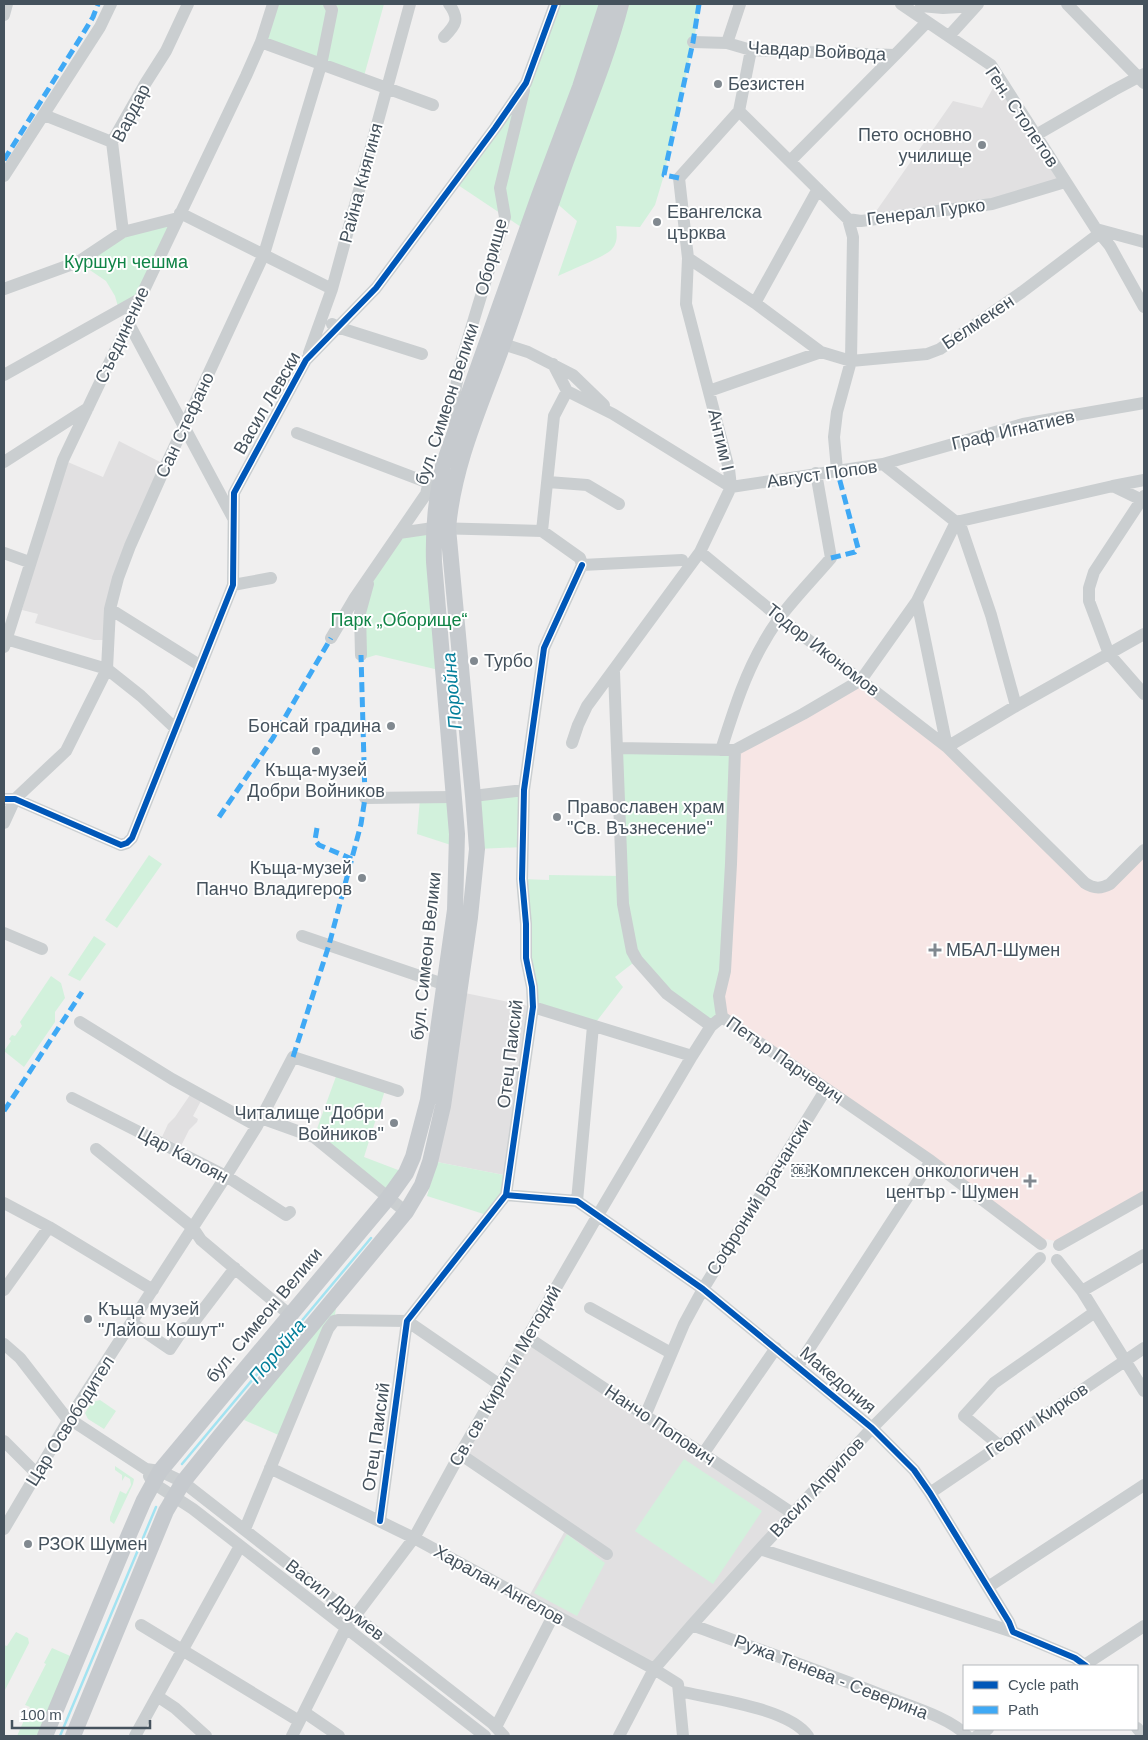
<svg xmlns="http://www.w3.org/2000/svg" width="1148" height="1740" viewBox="0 0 1148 1740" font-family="Helvetica,sans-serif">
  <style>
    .education { fill: #e1e0e1 }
    .medical { fill: #f7e6e5 }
    .green { fill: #d2f1dc }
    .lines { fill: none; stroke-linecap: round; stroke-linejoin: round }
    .stream { stroke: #a3e3f1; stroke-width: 2.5 }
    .minor { stroke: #caced0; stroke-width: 12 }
    .major { stroke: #c6cace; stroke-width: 16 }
    .quiet { stroke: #3fa9f5; stroke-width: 5; stroke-dasharray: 10 5; stroke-linecap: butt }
    .cycleway-casing { stroke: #fff; stroke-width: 9 }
    .cycleway { stroke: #0057b8; stroke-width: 6 }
    .poi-dot { fill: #818990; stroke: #fff; stroke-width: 2 }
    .labels { text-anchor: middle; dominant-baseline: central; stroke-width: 4; stroke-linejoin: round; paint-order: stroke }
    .street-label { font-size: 18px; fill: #45525d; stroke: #fff }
    .poi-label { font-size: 18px; fill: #45525d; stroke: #fff; text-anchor: start }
    .park-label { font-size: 18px; fill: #108447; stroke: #fff }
    .water-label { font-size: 19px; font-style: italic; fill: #047f9b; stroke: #fff }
  </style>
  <rect width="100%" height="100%" fill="#f0efef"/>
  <!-- education -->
  <path class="education" d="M999 77 1065 182 992 204 870 220 953 101 982 108Z
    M119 441 166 465 130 546 109 640H94L35 623 38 614 22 610 63 460 103 477Z
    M460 992 533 1007 509 1176 437 1162Z
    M190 1095 201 1101 193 1116 198 1119 197 1122 189 1130 181 1146 162 1137 168 1124 175 1117Z
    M527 1337 792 1513 654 1669 527 1600 567 1527 460 1454Z"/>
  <!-- medical -->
  <path class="medical" d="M861 680 947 747 1097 888 1144 850V1197L1055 1241 1046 1239 1041 1245 722 1017 735 750Z"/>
  <!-- green -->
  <path class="green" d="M275 4H384L364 76 265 40Z
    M555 4H607L527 231 455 183 526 83Z
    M621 4H699L698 20 688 66 664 175 655 205 640 227 616 226C617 234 618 242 612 249 607 256 568 271 558 276L577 221 553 200Z
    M178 218 138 300 119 310 115 296 106 281 78 262 106 242Z
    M433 528 443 671 376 655 363 659 360 640 371 575 399 533Z
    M617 748 735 750 720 1008 711 1026 637 960 615 977 623 987 593 1026 533 1007 522 879 549 880V875L622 876Z
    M524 790 523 847 477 849 473 796Z
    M453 797 457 847 417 834 420 798Z
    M149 855 162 864 117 928 105 920Z
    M94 936 106 944 80 981 68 975Z
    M51 976 61 983 65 998 55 1012V1022L24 1067 4 1051 11 1041 9 1039 12 1035 15 1036 22 1026 20 1022Z
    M338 1071 386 1087 364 1157 406 1173 388 1198 314 1137Z
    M437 1162 509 1176 490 1216 427 1196Z
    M337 1302 334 1321 283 1437 244 1420 252 1405Z
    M100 1400 116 1411 104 1429 88 1419 85 1413 92 1402Z
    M684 1459 762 1511 713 1584 635 1531Z
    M115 1466 134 1479 133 1484 114 1524 110 1521V1517L120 1491 126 1494 131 1485 130 1479 125 1476 122 1481V1475L115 1470Z
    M567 1534 605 1563 577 1616 534 1593Z
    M16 1632 28 1638 29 1643 4 1692V1645L7 1646Z
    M52 1648 77 1659 45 1736H17L30 1707 25 1705 46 1664 44 1663Z"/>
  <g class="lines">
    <!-- stream -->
    <path class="stream" d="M182 1464 371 1238
      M60 1736 156 1507"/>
    <!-- minor -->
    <path class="minor" d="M901 4 991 65 1096 229 1144 242
      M1067 4 1144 83
      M921 6 943 8 975 6
      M4 15 7 4
      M949 36 978 4
      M444 37C456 25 460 19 449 4
      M261 42 433 105
      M693 42 727 43 751 50 895 55 927 22
      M727 43 740 4
      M739 111 848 219 861 221 992 204 1065 182
      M44 115 112 142
      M1036 135 1114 90 1144 74
      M790 161 895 55
      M4 176 100 27 111 4
      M180 213 332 289
      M1096 229 1110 246 1144 307
      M123 232 112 142 145 84 166 51 188 4
      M688 258 755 303 821 352 851 361 927 354 940 349 1022 292 1100 233
      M4 289 78 262 123 232 178 218
      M755 303 818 189
      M128 322 233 518
      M332 324 337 327 422 354
      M503 344 528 352 573 375 604 405
      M309 353 332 289 410 4
      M4 375 138 300
      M567 391 613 414 731 487 883 464 956 522 1113 486 1144 501
      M709 391 821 352
      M457 429 451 414 460 365 505 217 500 188 524 90
      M297 433 426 482 428 486 426 494 354 599 331 638
      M4 462 88 408
      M883 464 1023 424 1144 403
      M837 470 834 437 837 412 851 361 853 237 848 219
      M548 482 587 485 619 504
      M1113 486 1144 480
      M1144 496 1094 572 1089 588V601L1109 654 1144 694
      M959 521 991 615 1016 706
      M542 531 554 416 567 391 553 364
      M399 533 433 528 542 531 580 558 582 565 682 560
      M700 552 780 618 947 747 1085 883C1094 889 1101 889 1110 884L1144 850
      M4 553 29 562
      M233 585 271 578
      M917 601 947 747
      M110 609 201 666
      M6 639 107 669 141 696 176 729
      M4 647 63 460 246 76 261 42 273 4
      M361 655 360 613 368 584
      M614 672 623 904 632 951 637 960 667 994 711 1026
      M572 743 578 725 587 706 700 552 731 487 729 469 686 304 688 258 679 178 739 111 751 50
      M947 747 1016 706 1144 634
      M617 748 735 750 803 714 861 680 917 601 956 522
      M721 750C733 713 744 676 764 642 781 611 808 585 831 558L816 473
      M735 750 731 864 725 971 719 996 722 1017 931 1161 1041 1244
      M473 796 524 790
      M365 798 453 797
      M4 799H15L121 845 127 843 132 838 233 585 234 493 306 360 376 288 495 128 526 83 555 4
      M4 823 15 799 66 751 107 669 110 609 118 578 130 546 166 465 264 254 321 65 332 10 329 4
      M4 933 42 949
      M302 936 446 985
      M533 1007 692 1056
      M80 1022 172 1079 257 1126
      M72 1098 226 1176 286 1215 290 1212
      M261 1118 314 1137 406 1212
      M96 1149 193 1228 201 1240 290 1315
      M506 1195 577 1201 703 1289 872 1428 914 1470 930 1493 1009 1622 1013 1632 1075 1658 1086 1666
      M577 1201 593 1026
      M4 1203 49 1227 153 1290
      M1059 1245 1144 1197
      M1057 1260 1082 1291 1144 1391
      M4 1290 49 1227
      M1082 1291 1144 1255
      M590 1308 671 1353
      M132 1323 170 1349 184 1328
      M190 1327 235 1268
      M527 1337 792 1513
      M4 1344 20 1358 65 1416 146 1469 160 1471 183 1482 492 1723 504 1736
      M798 1366 931 1161
      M645 1416 684 1324 703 1289 826 1089
      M4 1441 37 1474
      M999 1445 964 1416 994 1383 1095 1312
      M460 1454 607 1554
      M703 1454 776 1348
      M270 1468 414 1538 654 1669 678 1684 683 1736
      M149 1476 153 1483 193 1509 485 1736
      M930 1493 1144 1348
      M380 1521 407 1321 506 1195 533 1007 532 987 526 958V924L522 879 524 790 544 648 582 565
      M4 1529 69 1419 226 1176 257 1126 293 1057 398 1091
      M245 1529 328 1329 334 1321 338 1320 407 1321 500 1385
      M760 1549 1013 1632
      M988 1587 1144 1485
      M141 1625 299 1721
      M692 1625C755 1648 819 1671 882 1695 906 1705 950 1717 967 1736
      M1083 1666 1144 1626
      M679 1691C712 1699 789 1708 808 1736
      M157 1696 175 1708 206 1736
      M304 1712 339 1736
      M496 1727 554 1614
      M1137 1728 1144 1736
      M135 1736 240 1546
      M292 1736 346 1628 414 1538 460 1454 598 1215 692 1056 711 1026 722 1017
      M619 1736 654 1669 692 1625 760 1549 872 1428 1040 1258
      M977 1736 988 1729"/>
    <!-- major -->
    <path class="major" d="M45 1736 128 1537 144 1500 160 1471 388 1198 406 1173 413 1157 428 1100 455 910 457 834 434 562C433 526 436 501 443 466L539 196 580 87 607 4
      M73 1736 166 1511 183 1482 220 1436 406 1212 422 1185 430 1162 443 1106 470 917 477 849 473 796 448 528C454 462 481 405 503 344 525 283 544 222 566 161 585 109 607 58 621 4"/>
    <!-- quiet -->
    <path class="quiet" d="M4 160 81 37 93 17 98 4
      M679 178 664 175 693 42 699 4
      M831 558 855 552 858 548 837 470
      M219 817 273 738 331 638
      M317 828 315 840 319 845 352 859
      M293 1057 329 945 361 824 365 798 361 655
      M4 1111 82 992"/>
    <!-- cycleway casing -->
    <g class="cycleway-casing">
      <path id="cycleway" d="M4 799H15L121 845 127 843 132 838 233 585 234 493 306 360 376 288 495 128 526 83 555 4
        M506 1195 577 1201 703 1289 872 1428 914 1470 930 1493 1009 1622 1013 1632 1075 1658 1086 1666
        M380 1521 407 1321 506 1195 533 1007 532 987 526 958V924L522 879 524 790 544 648 582 565"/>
    </g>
    <!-- cycleway -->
    <use href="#cycleway" class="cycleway"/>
  </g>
  <!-- markers -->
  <g class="poi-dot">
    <circle cx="718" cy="84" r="5"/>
    <circle cx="982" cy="145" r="5"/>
    <circle cx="657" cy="222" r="5"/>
    <circle cx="474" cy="661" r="5"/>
    <circle cx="391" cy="726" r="5"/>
    <circle cx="316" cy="751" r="5"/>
    <circle cx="557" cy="817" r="5"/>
    <circle cx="362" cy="878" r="5"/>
    <path d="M932.5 942.5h5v5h5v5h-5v5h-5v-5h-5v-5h5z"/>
    <circle cx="394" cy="1123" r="5"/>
    <path d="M1027.5 1173.5h5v5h5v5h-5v5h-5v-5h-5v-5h5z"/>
    <circle cx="88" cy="1319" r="5"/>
    <circle cx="28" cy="1544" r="5"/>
  </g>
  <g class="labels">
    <!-- street labels -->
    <g class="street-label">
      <text transform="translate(817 51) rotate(3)">Чавдар Войвода</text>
      <text transform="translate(131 113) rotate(-63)">Вардар</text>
      <text transform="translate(1022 117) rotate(56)">Ген. Столетов</text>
      <text transform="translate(361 183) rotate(-75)">Райна Княгиня</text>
      <text transform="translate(926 212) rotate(-7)">Генерал Гурко</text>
      <text transform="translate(491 257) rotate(-75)">Оборище</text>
      <text transform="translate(978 322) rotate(-34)">Белмекен</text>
      <text transform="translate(122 335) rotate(-65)">Съединение</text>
      <text transform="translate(267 403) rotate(-60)">Васил Левски</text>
      <text transform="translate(447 404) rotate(-72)">бул. Симеон Велики</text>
      <text transform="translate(185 425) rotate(-65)">Сан Стефано</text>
      <text transform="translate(1013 430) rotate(-13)">Граф Игнатиев</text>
      <text transform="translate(721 440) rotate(77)">Антим I</text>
      <text transform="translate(822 474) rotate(-8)">Август Попов</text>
      <text transform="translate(823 650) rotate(38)">Тодор Икономов</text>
      <text transform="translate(426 956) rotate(-84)">бул. Симеон Велики</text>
      <text transform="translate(510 1054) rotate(-83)">Отец Паисий</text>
      <text transform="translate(785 1060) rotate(35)">Петър Парчевич</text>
      <text transform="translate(183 1155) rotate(28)">Цар Калоян</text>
      <text transform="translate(759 1197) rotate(-58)">Софроний Врачански</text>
      <text transform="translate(264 1315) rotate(-50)">бул. Симеон Велики</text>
      <text transform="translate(505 1376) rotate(-60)">Св. св. Кирил и Методий</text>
      <text transform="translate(838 1380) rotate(40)">Македония</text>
      <text transform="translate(1037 1420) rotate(-34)">Георги Кирков</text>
      <text transform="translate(70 1421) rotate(-58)">Цар Освободител</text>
      <text transform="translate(660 1425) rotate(34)">Нанчо Попович</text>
      <text transform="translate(376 1437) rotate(-82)">Отец Паисий</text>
      <text transform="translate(817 1487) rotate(-47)">Васил Априлов</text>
      <text transform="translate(499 1585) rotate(29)">Харалан Ангелов</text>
      <text transform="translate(335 1600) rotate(38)">Васил Друмев</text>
      <text transform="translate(831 1677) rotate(21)">Ружа Тенева - Северина</text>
    </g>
    <!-- poi labels -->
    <g class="poi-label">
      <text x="728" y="84">Безистен</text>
      <text x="972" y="135" text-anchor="end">Пето основно<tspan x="972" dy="21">училище</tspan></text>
      <text x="667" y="212">Евангелска<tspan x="667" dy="21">църква</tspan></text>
      <text x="484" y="661">Турбо</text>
      <text x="381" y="726" text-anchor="end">Бонсай градина</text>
      <text x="316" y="770" text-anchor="middle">Къща-музей<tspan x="316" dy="21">Добри Войников</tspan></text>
      <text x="567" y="807">Православен храм<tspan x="567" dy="21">"Св. Възнесение"</tspan></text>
      <text x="352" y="868" text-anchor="end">Къща-музей<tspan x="352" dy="21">Панчо Владигеров</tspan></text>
      <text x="946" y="950">МБАЛ-Шумен</text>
      <text x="384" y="1113" text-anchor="end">Читалище "Добри<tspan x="384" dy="21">Войников"</tspan></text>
      <text x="1019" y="1171" text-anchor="end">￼Комплексен онкологичен<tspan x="1019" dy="21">център - Шумен</tspan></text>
      <text x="98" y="1309">Къща музей<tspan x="98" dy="21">"Лайош Кошут"</tspan></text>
      <text x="38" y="1544">РЗОК Шумен</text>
    </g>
    <!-- park labels -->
    <g class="park-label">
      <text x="126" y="262">Куршун чешма</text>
      <text x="399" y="620">Парк „Оборище“</text>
    </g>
    <!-- water labels -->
    <g class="water-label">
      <text transform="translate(452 691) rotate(-95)">Поройна</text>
      <text transform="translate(277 1351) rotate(-50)">Поройна</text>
    </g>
  </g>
  <!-- border -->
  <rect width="1148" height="1740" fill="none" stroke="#45525d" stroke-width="10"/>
  <!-- legend -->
  <rect x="963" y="1665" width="175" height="65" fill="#ffffff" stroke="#b5babe"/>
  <rect x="973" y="1681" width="25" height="8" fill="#0057b8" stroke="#b5babe"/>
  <text x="1008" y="1690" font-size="15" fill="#45525d">Cycle path</text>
  <rect x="973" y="1706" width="25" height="8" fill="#3fa9f5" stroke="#b5babe"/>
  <text x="1008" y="1715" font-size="15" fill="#45525d">Path</text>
  <!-- scale -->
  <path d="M12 1720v8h138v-8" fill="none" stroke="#45525d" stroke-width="2.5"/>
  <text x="20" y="1720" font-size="15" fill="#45525d" stroke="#ffffff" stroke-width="4" paint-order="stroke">100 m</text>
</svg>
